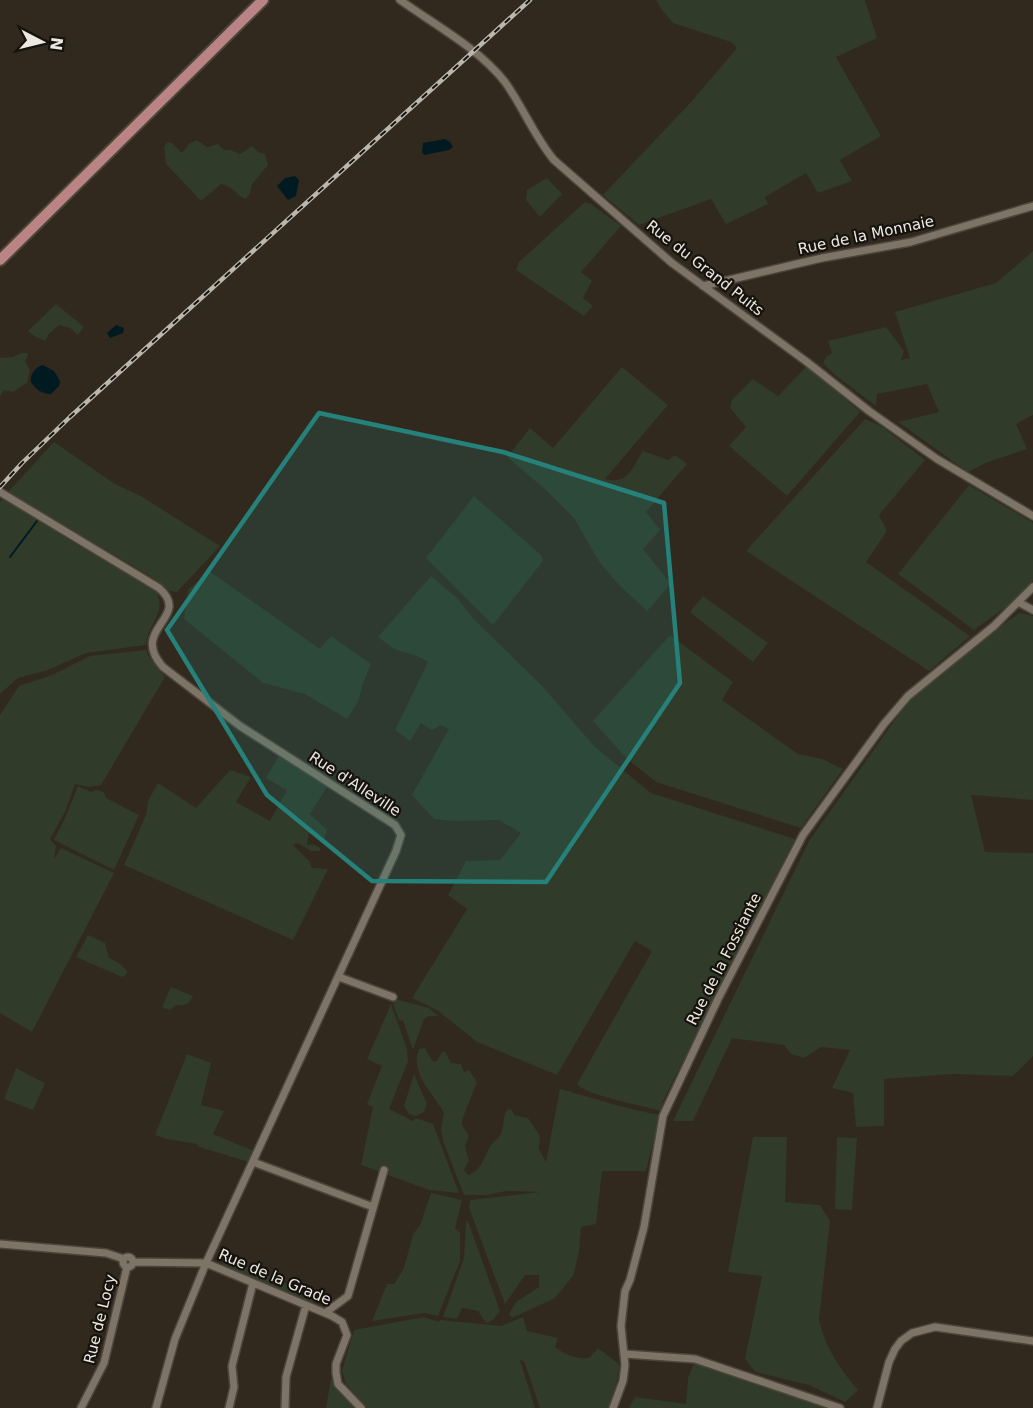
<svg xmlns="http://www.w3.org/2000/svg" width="1033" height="1408" viewBox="0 0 1033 1408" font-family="'DejaVu Sans',sans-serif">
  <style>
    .green { fill: #303b2a }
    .water { fill: #001a21 }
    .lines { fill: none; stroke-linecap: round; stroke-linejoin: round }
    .stream { stroke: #001a21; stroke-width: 2 }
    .minor-casing { stroke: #4c453b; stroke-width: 10 }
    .primary-casing { stroke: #4c453b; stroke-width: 14 }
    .minor { stroke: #7d7366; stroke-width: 7 }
    .primary { stroke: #ba8384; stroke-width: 10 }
    .rail-casing { stroke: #bcb7ae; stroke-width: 4.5 }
    .rail { stroke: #16130e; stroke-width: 2; stroke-dasharray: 7; stroke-linecap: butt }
    .marked { fill: #258179; fill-opacity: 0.2; stroke: #258179; stroke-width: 4.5; stroke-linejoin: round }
    .labels { text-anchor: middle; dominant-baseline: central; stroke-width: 4.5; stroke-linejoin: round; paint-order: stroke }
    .street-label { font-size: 15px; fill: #ede8e0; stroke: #16130e }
  </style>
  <rect width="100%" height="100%" fill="#31291e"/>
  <!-- green -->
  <path class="green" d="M656 0H865L877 38 836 57 881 136 840 160 852 181 818 193 806 173 765 197 768 204 726 224 711 199 639 225 603 195 691 102 737 48 731 42 673 23 662 10Z
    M197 140 207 147 218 144 224 150H230L240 154 252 146 258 152 265 154 268 165 252 184 250 193 246 199C234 195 237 188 221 184L201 201 166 164 164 147 167 142 172 143 182 153 189 144Z
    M547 178 562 194 540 217 526 200 527 190Z
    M585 202 591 204 621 226 581 272 592 281 583 298 593 306 584 316 516 270 519 262Z
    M1033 251V415L1016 424 1027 449 988 462 968 472 898 422 939 412 927 384 877 394 876 406 835 375 823 363 827 356 832 353 828 341 886 327 904 351 901 360 910 358 895 312 996 283Z
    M56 304 84 327 78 335 70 328 59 325 49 334 45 341 34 336 28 331Z
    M21 353H27L28 356 25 361 30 370 27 383 13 392 4 390 0 396V358L12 357Z
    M807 366 860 412 787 496 729 446 746 427 730 408 732 400 753 379 778 396Z
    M622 367 668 405 605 479C628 485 632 468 643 451L668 460 675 455 687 464 646 512 660 530 643 549 671 584 647 611 619 585 600 563 574 518 546 490 507 457 530 428 553 448Z
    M865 419 881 426 925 460 879 515 887 531 866 562 970 636 929 671 746 551Z
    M54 442 115 484 141 496 220 546 177 592 170 591 150 576 8 492Z
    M969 485 1033 523V581L1013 602 974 630 898 574Z
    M474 496 541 555 543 561 493 625 426 558Z
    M3 498 71 541 156 591C167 614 149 621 146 645L86 653 48 670 18 678 0 694V502Z
    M209 571 320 649 331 636 371 664 363 684 358 702 347 719 305 694 263 683 184 619 188 590Z
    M431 576 458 599 472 617 543 687 595 747 651 793 795 839 663 1101 661 1111C644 1106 585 1095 577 1084L652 951 635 941 557 1075 477 1042 437 1010 412 998 467 909 448 895 466 861 500 860 521 833 499 820 456 821 434 819 412 795 449 729 441 725 432 730 421 723 410 741 395 730 428 662 417 656 394 649 378 637Z
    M703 596 768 643 753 662 690 612Z
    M1019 613 1033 616V800L971 795 985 852 1033 853V1056L1013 1076 952 1074 884 1079V1126L856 1127 853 1093 832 1088 850 1050 821 1047 804 1058 791 1054 784 1045 732 1038 693 1121H673L809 841 907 703 973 646Z
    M670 635 733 682 722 700 798 754 822 759 843 769 801 828 656 782 627 759 593 721Z
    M147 650V654L165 677 101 785 89 787 75 784 65 812 50 839 56 846 54 859 61 848 114 873 32 1032 0 1013V715L19 686 52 675 90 656Z
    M280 754 327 787 310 814 327 830 324 840 309 833 307 845 313 844 320 848V851H311L298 843 293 845 309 861 312 868 328 869 293 940 124 865 146 815 148 801 158 783 196 808 230 770 251 777 236 802 270 821 287 790 266 778Z
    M78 786 91 792 96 790 104 792 106 798 139 815 114 870 54 840 65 818Z
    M88 935 105 943 109 958 119 963 127 971V974L122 977 76 957Z
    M171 987 193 996C189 1005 185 1006 176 1005L170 1010 162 1007Z
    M395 999 429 1008 438 1016H429L424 1019 413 1050 403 1021 399 1020 393 1004Z
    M391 1004 407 1049 408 1061 389 1109 413 1121 416 1118 433 1124 459 1193 429 1190 361 1165 373 1107 367 1104 382 1066 367 1059Z
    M425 1048 433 1062 437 1061 442 1052H445L451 1063 461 1064 464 1072 469 1070 477 1082 462 1120V1125L469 1136 465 1146 469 1161 464 1170 468 1175C483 1170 484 1155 492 1144 496 1140 499 1138 501 1133 505 1124 502 1116 508 1109L512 1110 514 1115 528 1118 540 1136 539 1149 546 1162 560 1089C593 1098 626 1109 660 1115L646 1171H602L596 1224 581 1227 579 1252 573 1276 555 1298 512 1318 509 1314 516 1302 539 1287V1275H525L505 1304 469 1208 470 1200 540 1192 506 1191 487 1195H464L443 1141 441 1128 444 1113C434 1094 409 1073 419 1049Z
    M187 1054 211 1063 201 1105 224 1111 213 1134 254 1151 249 1162 199 1147 197 1144 167 1139 155 1135Z
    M16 1068 45 1083 33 1110 4 1099Z
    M414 1074 427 1104 424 1112 416 1116 409 1114 404 1106Z
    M753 1137H787L785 1202 820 1205 830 1221 819 1320C826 1349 839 1368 858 1390L845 1402 809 1385 755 1372 745 1359 762 1276 728 1272Z
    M837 1137 857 1138 852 1210 835 1209Z
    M431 1193 462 1200 455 1228 460 1233V1261L438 1316 424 1313 372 1321 387 1284H394L404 1268 413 1234 420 1225Z
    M468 1221 500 1311 493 1320 486 1323 478 1311 462 1308 457 1319 443 1317 464 1258 466 1223Z
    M224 1257 317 1296 313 1304 222 1265Z
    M424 1317 439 1322 440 1320 501 1326 523 1317 527 1331 558 1338 555 1347C565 1355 576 1359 589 1358L598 1348 620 1365 615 1391 608 1408H540L524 1361 520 1360 535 1408H367L346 1384 342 1371 354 1330Z
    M694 1363 825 1408H629L635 1397 686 1404 688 1378Z
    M331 1378 337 1388 357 1408H326Z"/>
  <!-- water -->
  <path class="water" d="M445 139 450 142 453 147 449 150 424 155 422 152 423 143Z
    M295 176 299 180 296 196 288 200 277 186 285 178Z
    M116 325 124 328 123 333 110 338 107 333Z
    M43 365 54 371 60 381 59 386 51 394C42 394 35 389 31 382 30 373 36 367 43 365Z"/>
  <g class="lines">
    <!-- stream -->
    <path class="stream" d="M10 557 37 521"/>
    <!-- minor casing -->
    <g class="minor-casing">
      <path id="minor" d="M400 0C435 25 478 48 505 82 523 107 534 136 554 160L672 263 807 362 869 411 937 459 1033 516
        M703 286 822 258 911 242 1033 206
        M0 492 159 588C193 618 128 628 163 667L240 726 395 825 401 835 396 851 206 1263 175 1339 156 1408
        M1018 602 1033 610
        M339 977 393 997
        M253 1162 373 1207
        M0 1244 106 1253 124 1259
        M123 1262a5 5 0 1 1 10 0a5 5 0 1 1-10 0Z
        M133 1262 206 1263 332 1316 342 1322 347 1335 336 1364V1373L338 1384 361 1408
        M325 1313 348 1296 384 1170
        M625 1354 695 1359 840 1408
        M81 1408 104 1363 127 1267
        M229 1408 234 1387 232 1366 253 1283
        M285 1408 286 1377 306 1305
        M613 1408 623 1381 625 1365 621 1326 625 1291 630 1280 644 1227 663 1116 718 999 803 835 884 724 908 696 994 626 1033 587
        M877 1408 889 1362 895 1349 901 1341 912 1333 935 1327 1033 1341"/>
    </g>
    <!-- primary casing -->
    <g class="primary-casing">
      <path id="primary" d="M0 260 263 0"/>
    </g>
    <!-- minor -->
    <use href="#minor" class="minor"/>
    <!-- primary -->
    <use href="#primary" class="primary"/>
    <!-- rail casing -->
    <g class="rail-casing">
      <path id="rail" d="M0 487 22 463 70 417 530 0"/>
    </g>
    <!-- rail -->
    <use href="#rail" class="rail"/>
  </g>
  <!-- marked area -->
  <path class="marked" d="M319 413 503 452 664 503 680 683 546 882 372 881 267 795 167 630Z"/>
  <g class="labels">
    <!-- street labels -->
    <g class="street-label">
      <text transform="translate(866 235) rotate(-12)">Rue de la Monnaie</text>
      <text transform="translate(705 268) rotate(38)">Rue du Grand Puits</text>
      <text transform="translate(355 784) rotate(33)">Rue d'Alleville</text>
      <text transform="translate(724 959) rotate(-63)">Rue de la Fossiante</text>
      <text transform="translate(275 1277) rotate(23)">Rue de la Grade</text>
      <text transform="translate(100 1319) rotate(-76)">Rue de Locy</text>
    </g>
  </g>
  <!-- north arrow -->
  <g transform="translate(42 42) rotate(97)" stroke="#16130e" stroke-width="4.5" paint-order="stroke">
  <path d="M0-4.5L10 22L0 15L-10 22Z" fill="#ede8e0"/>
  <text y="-9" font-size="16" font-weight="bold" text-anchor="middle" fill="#ede8e0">N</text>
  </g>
</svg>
